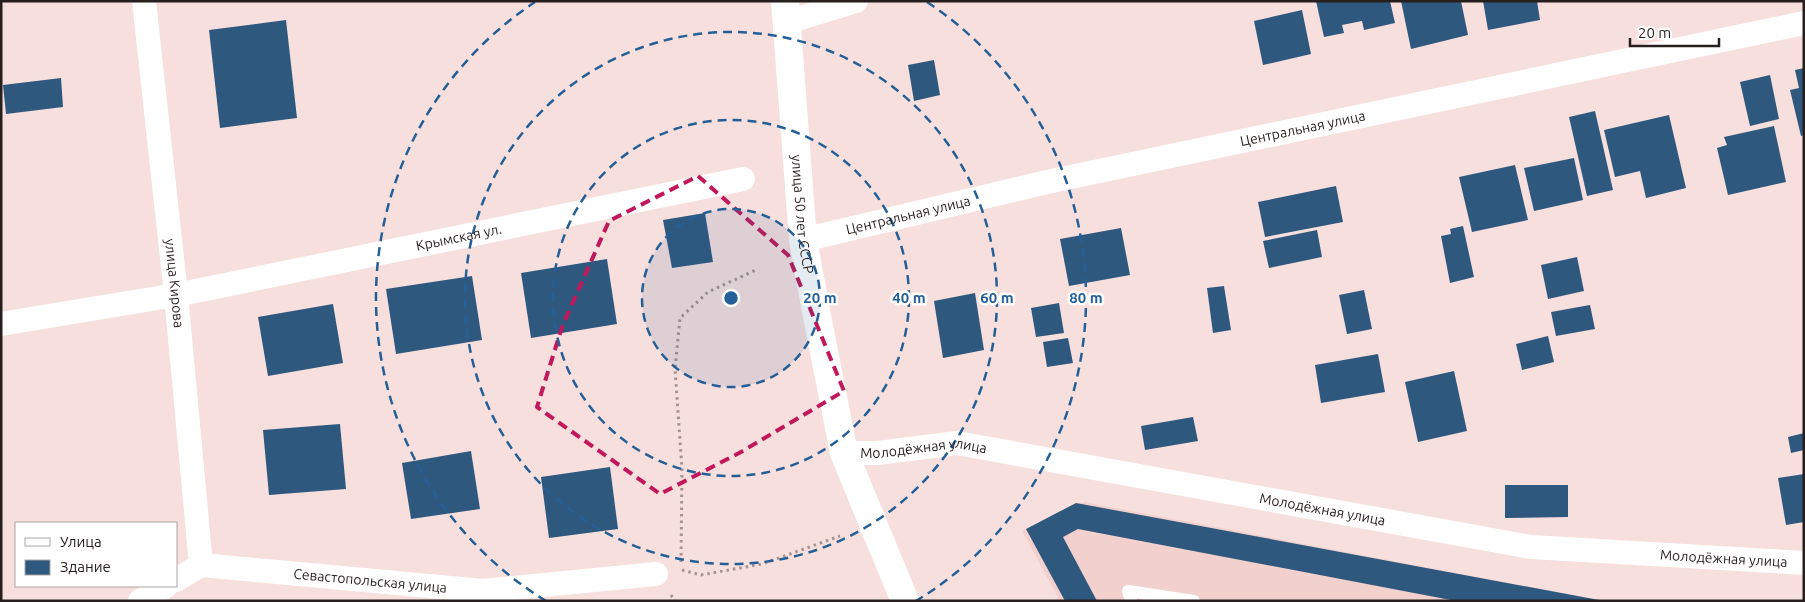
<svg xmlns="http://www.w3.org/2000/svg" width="1805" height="602" viewBox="0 0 1805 602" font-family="Ubuntu,sans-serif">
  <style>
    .built { fill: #f1d0cd }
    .building { fill: #2f587f }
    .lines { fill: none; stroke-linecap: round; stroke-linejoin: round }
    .path { stroke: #a59392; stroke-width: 3; stroke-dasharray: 2.5 4; stroke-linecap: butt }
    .lane { stroke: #fff; stroke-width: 12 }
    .street { stroke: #fff; stroke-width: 24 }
    .secondary { stroke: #fff; stroke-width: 28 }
    .marked { fill: none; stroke: #c2185b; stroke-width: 4; stroke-dasharray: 10 6; stroke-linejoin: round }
    .ring { fill: none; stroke: #245f97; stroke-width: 2.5; stroke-dasharray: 9 6 }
    .labels { text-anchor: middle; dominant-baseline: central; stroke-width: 5; stroke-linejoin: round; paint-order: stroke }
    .street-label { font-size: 14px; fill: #271e1e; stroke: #fff }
    .centre { fill: #245f97; stroke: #fff; stroke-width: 2.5 }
    .ring-label { font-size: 15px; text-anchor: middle; font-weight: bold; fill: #245f97; stroke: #fff; stroke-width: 5; stroke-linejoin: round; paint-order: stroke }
  </style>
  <rect width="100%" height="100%" fill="#f7dfdd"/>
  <!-- built -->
  <path class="built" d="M1084 502 1603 601H1060L1022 531Z"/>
  <!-- building -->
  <path class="building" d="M1316 1H1390L1395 23 1364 30 1362 21 1342 25 1344 33 1324 37Z
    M1401 1H1461L1468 35 1411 49Z
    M1483 1H1537L1540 20 1488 30Z
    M1302 10 1311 54 1263 65 1254 21Z
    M286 20 297 118 220 128 209 30Z
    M934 60 940 95 914 101 908 65Z
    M1804 68V135L1801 136 1790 90 1799 88 1795 70Z
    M1770 75 1779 119 1750 126 1740 82Z
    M61 78 63 107 6 114 3 85Z
    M1595 111 1613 190 1587 196 1569 117Z
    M1669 115 1686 188 1646 198 1640 171 1615 177 1604 130Z
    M1774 126 1786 182 1728 195 1717 148 1727 145 1724 137Z
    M1574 158 1583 200 1534 211 1524 168Z
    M1515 165 1528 220 1472 232 1459 177Z
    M1336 186 1343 222 1265 237 1258 202Z
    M705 213 713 262 672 268 663 220Z
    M1463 226 1474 277 1450 283 1441 236 1451 234 1450 229Z
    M1121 228 1130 275 1069 286 1060 239Z
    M1317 230 1322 257 1269 268 1263 241Z
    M1577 257 1584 291 1548 299 1541 265Z
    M607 259 617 324 531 338 521 273Z
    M472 276 482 340 396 354 386 289Z
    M1224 286 1231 330 1213 333 1207 288Z
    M1364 290 1372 329 1347 334 1339 295Z
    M975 293 984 350 943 358 934 301Z
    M1059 303 1064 333 1036 337 1031 308Z
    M333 304 343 363 268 376 258 317Z
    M1590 305 1595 329 1556 336 1551 312Z
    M1548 336 1554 362 1522 370 1516 344Z
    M1068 338 1073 363 1047 367 1043 342Z
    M1378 354 1385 392 1321 403 1315 365Z
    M1454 371 1467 431 1418 442 1405 382Z
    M1193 417 1198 441 1145 450 1141 426Z
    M340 424 346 489 269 495 263 430Z
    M1804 433V450L1791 453 1788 437Z
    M471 451 480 509 411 519 402 463Z
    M610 467 618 529 549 538 541 477Z
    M1804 474V522L1786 525 1778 478Z
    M1505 485H1568V517L1505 518Z
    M1076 503 1599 600V601H1456L1078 529 1063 537 1097 601H1065L1026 529Z"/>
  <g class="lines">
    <!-- path -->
    <path class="path" d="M681 562 682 469 675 369 680 318 708 292 756 270
      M682 570 701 575 762 564 840 536
      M671 595 675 601"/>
    <!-- lane -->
    <path class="lane" d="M1131 601 1128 591 1194 601"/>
    <!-- street -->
    <g class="street">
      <path id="s1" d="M144 1 176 295 201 565"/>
      <path d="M787 22 856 1"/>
      <path id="s2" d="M803 240 1047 182 1804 23"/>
      <path id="s3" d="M1 324 176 295 743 179"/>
      <path id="s4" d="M844 453H878L957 443 1531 547 1804 563"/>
      <path id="s5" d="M176 580 201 565 483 591 656 574"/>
      <path d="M140 601 166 586"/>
    </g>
    <!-- secondary -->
    <path class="secondary" id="s6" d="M785 1 803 240 816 311 844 453 905 601"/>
  </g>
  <!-- marked area -->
  <path class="marked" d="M698 176 788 255 844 391 741 452 660 494 537 407 562 327 609 221Z"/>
  <!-- distance rings -->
  <circle cx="731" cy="298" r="89" fill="#245f97" fill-opacity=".12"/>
  <g class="ring">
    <circle cx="731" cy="298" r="89"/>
    <circle cx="731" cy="298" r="178"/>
    <circle cx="731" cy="298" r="266"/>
    <path d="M546 601A355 355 0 0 1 535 2M927 2A355 355 0 0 1 916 601"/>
  </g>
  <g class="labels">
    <!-- street labels -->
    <g class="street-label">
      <text stroke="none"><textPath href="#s2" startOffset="512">Центральная улица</textPath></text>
      <text stroke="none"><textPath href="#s6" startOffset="214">улица 50 лет СССР</textPath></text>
      <text stroke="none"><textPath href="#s2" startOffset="108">Центральная улица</textPath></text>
      <text stroke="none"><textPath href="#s3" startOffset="466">Крымская ул.</textPath></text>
      <text stroke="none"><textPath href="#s1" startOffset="284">улица Кирова</textPath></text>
      <text stroke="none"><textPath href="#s4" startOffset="80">Молодёжная улица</textPath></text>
      <text stroke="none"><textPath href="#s4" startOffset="485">Молодёжная улица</textPath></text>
      <text stroke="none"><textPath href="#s4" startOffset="890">Молодёжная улица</textPath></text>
      <text stroke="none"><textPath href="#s5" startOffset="199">Севастопольская улица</textPath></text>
    </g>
  </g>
  <circle cx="731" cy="298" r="8" class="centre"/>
  <g class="ring-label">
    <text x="820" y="303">20 m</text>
    <text x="909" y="303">40 m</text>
    <text x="997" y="303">60 m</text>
    <text x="1086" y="303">80 m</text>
  </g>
  <!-- border -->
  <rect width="1805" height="602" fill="none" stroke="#271e1e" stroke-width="5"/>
  <!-- legend -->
  <rect x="15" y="522" width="162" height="65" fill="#ffffff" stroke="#a9a5a5"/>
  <rect x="25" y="538" width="25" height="8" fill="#ffffff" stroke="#a9a5a5"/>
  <text x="60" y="547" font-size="15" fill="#271e1e">Улица</text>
  <rect x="25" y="560" width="25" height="15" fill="#2f587f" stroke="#a9a5a5"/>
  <text x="60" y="572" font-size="15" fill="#271e1e">Здание</text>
  <!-- scale -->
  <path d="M1630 38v8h89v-8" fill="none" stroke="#271e1e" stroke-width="2.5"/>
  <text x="1638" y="38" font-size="15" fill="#271e1e" stroke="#ffffff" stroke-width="4" paint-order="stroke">20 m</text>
</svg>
